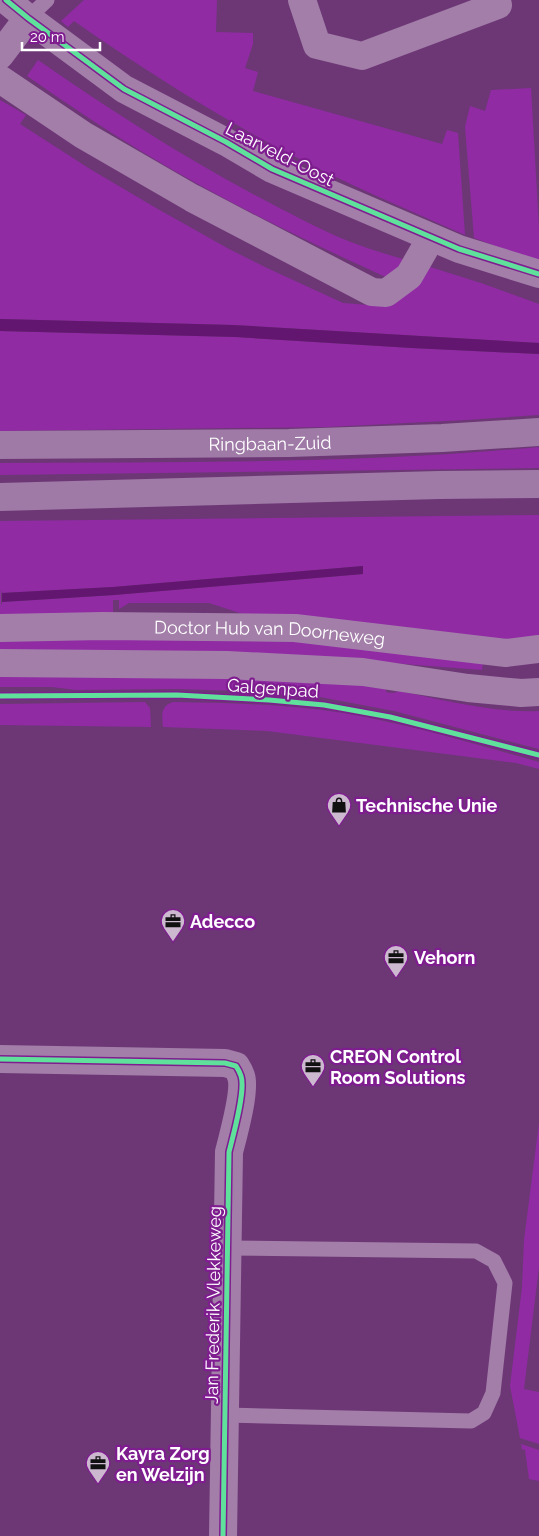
<svg xmlns="http://www.w3.org/2000/svg" width="539" height="1536" viewBox="0 0 539 1536" font-family="Raleway,sans-serif">
  <style>
    .green { fill: #902ba4; fill-rule: evenodd }
    .water { fill: #631670 }
    .lines { fill: none; stroke-linecap: round; stroke-linejoin: round }
    .service { stroke: #a37ea9; stroke-width: 15 }
    .minor { stroke: #a37ea9; stroke-width: 28 }
    .secondary { stroke: #9f7aa6; stroke-width: 28 }
    .cycleway-casing { stroke: #7f1d90; stroke-width: 8 }
    .cycleway { stroke: #60e19b; stroke-width: 5 }
    .labels { text-anchor: middle; dominant-baseline: central; stroke-width: 4.5; stroke-linejoin: round; paint-order: stroke }
    .street-label { font-size: 18px; fill: #fff; stroke: #7f1d90 }
    .poi-label { font-size: 18px; font-weight: bold; fill: #fff; stroke: #7f1d90; text-anchor: start }
  </style>
  <rect width="100%" height="100%" fill="#6d3776"/>
  <!-- green -->
  <path class="green" d="M84 0H217L216 32 253 33V44L245 68 258 72 253 91 442 144 447 130 458 133 465 235C406 209 347 184 290 154 215 115 143 69 74 21L68 27 61 21Z
    M38 60C113 112 189 161 270 203 299 218 328 234 359 245 374 251 390 255 406 260L390 279C306 241 223 201 144 153 104 129 65 102 27 76Z
    M531 88 539 229V262L474 238 465 127 470 106 485 111 491 90Z
    M0 100 26 115 20 124 90 169 156 208 229 249 267 268 343 303 368 305H388L427 266 481 283 539 304V343L233 325 0 319Z
    M0 331 236 337 412 348 539 354V415L465 420 327 427 0 431Z
    M539 447V468L0 475V463C180 462 360 464 539 447Z
    M539 515V638L510 642 249 616 209 603H129L119 609V600H113V613L0 618V521ZM363 566V574L114 595 2 602V605L1 604V590L2 593 113 587Z
    M0 636H251L483 662 482 670 391 663 0 654Z
    M0 673 314 679 386 689V692L393 693 399 691C445 700 491 713 539 711V749L394 711 320 697 239 691 176 689 76 690 52 687H0Z
    M145 702 150 708 151 727 0 725V704Z
    M173 702C230 703 287 704 343 713 409 724 474 744 539 762V769L516 763 267 731 163 727C162 716 160 706 173 702Z
    M539 1123V1267L524 1389 539 1392V1444L520 1438 510 1386 522 1287 524 1240Z
    M521 1444 539 1450V1481L529 1479 525 1450 522 1449Z"/>
  <!-- water -->
  <path class="water" d="M0 319 233 325 539 343V354L412 348 236 337 0 331Z
    M363 566V574L114 595 2 602V593L113 587Z"/>
  <g class="lines">
    <!-- service -->
    <path class="service" d="M28 18 47 0
      M225 1415 471 1421 484 1413 493 1393 505 1283 494 1261 476 1251 228 1248"/>
    <!-- minor -->
    <g class="minor">
      <path d="M6 0 28 18 124 89 226 142 272 169 459 249 539 274"/>
      <path d="M302 0 317 45 362 56 498 5 496 0"/>
      <path d="M0 55 28 18"/>
      <path d="M0 79 83 135 192 198 372 292 386 293 409 276 424 250 429 237"/>
      <path id="s1" d="M0 628 102 626 295 628 506 653 539 649"/>
      <path d="M0 663 227 665 363 672 468 688 521 693 539 692"/>
      <path d="M0 1059 225 1063 236 1066C238 1069 240 1073 241 1076 246 1090 233 1136 229 1152L223 1536"/>
    </g>
    <!-- secondary -->
    <g class="secondary">
      <path id="s2" d="M0 445 289 443 442 438 539 432"/>
      <path d="M0 497 439 485 539 484"/>
    </g>
    <!-- cycleway casing -->
    <g class="cycleway-casing">
      <path id="cycleway" d="M6 0 28 18 124 89 226 142 272 169 459 249 539 274
        M0 696 177 695 269 700 324 705 390 717 539 755
        M0 1059 225 1063 236 1066C238 1069 240 1073 241 1076 246 1090 233 1136 229 1152L223 1536"/>
    </g>
    <!-- cycleway -->
    <use href="#cycleway" class="cycleway"/>
  </g>
  <!-- icons -->
  <defs>
    <g id="shop-pin" transform="scale(1.25)"><path d="M0 17L-7.5 6A9.5 9.5 0 1 1 7.5 6Z" fill="#ccb9cf" stroke="#7f1d90"/><path d="M-5-2.5h2.3a2.7 3.5 0 0 1 5.4 0H5L5.5 6h-11ZM-1.5-2.5h3a1.5 2.3 0 0 0-3 0Z" fill="#111"/></g>
    <g id="office-pin" transform="scale(1.25)"><path d="M0 17L-7.5 6A9.5 9.5 0 1 1 7.5 6Z" fill="#ccb9cf" stroke="#7f1d90"/><path d="M-6-3h4V-5.5h4V-3h4V5H-6ZM-1-4.5V-3h2v-1.5ZM-6 0V1H6V0Z" fill="#111"/></g>
  </defs>
  <g fill-rule="evenodd">
    <use href="#shop-pin" x="339" y="805"/>
    <use href="#office-pin" x="173" y="921"/>
    <use href="#office-pin" x="396" y="957"/>
    <use href="#office-pin" x="313" y="1066"/>
    <use href="#office-pin" x="98" y="1463"/>
  </g>
  <g class="labels">
    <!-- street labels -->
    <g class="street-label">
      <text transform="translate(280 154) rotate(27)">Laarveld-Oost</text>
      <text stroke="none"><textPath href="#s2" startOffset="270">Ringbaan-Zuid</textPath></text>
      <text stroke="none"><textPath href="#s1" startOffset="270">Doctor Hub van Doorneweg</textPath></text>
      <text transform="translate(273 688) rotate(4)">Galgenpad</text>
      <text transform="translate(213 1305) rotate(-89)">Jan Frederik Vlekkeweg</text>
    </g>
    <!-- poi labels -->
    <g class="poi-label">
      <text x="356" y="805">Technische Unie</text>
      <text x="190" y="921">Adecco</text>
      <text x="414" y="957">Vehorn</text>
      <text x="330" y="1056">CREON Control<tspan x="330" dy="21">Room Solutions</tspan></text>
      <text x="116" y="1453">Kayra Zorg<tspan x="116" dy="21">en Welzijn</tspan></text>
    </g>
  </g>
  <!-- scale -->
  <path d="M22 42v8h78v-8" fill="none" stroke="#ffffff" stroke-width="2.5"/>
  <text x="30" y="42" font-size="15" fill="#ffffff" stroke="#7f1d90" stroke-width="4" paint-order="stroke">20 m</text>
</svg>
